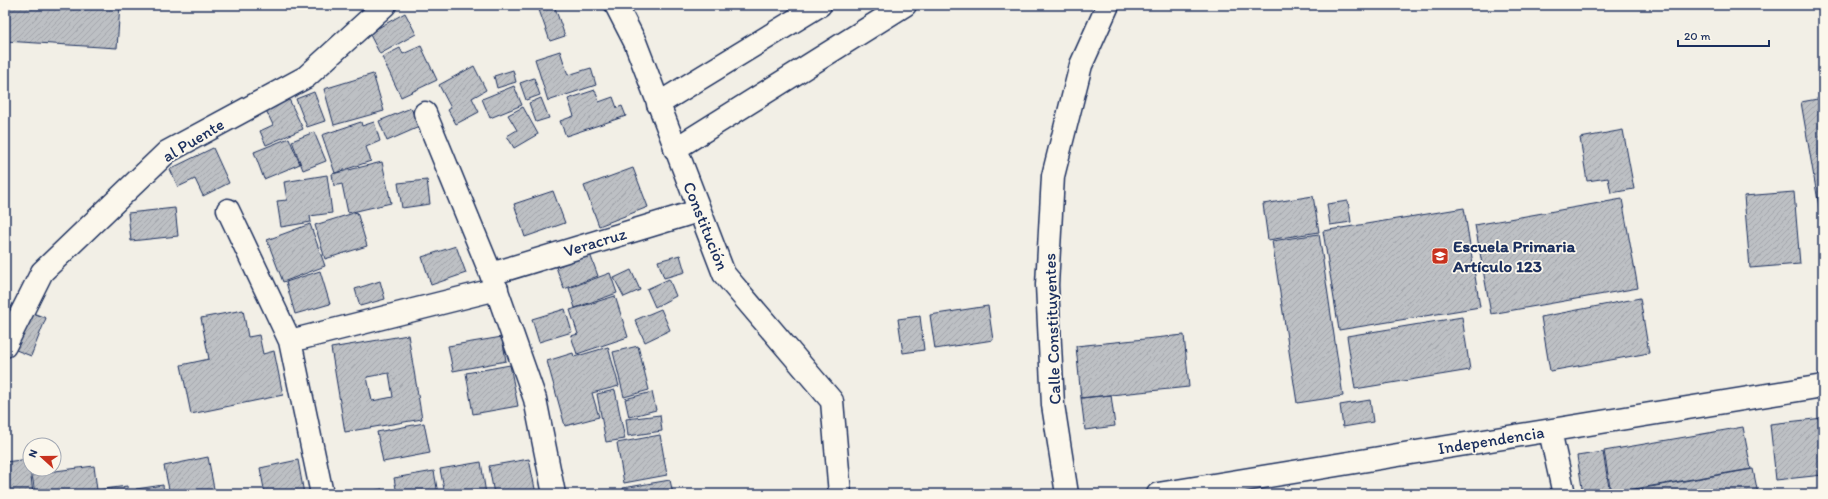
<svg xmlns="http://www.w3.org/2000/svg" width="1828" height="499" viewBox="0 0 1828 499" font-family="Itim,sans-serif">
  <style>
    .building { fill: url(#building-hatch); stroke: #1b2f5e; fill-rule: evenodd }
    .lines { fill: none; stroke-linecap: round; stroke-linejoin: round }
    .street-casing { stroke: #1b2f5e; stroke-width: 25 }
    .street { stroke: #fbf7ec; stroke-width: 22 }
    .labels { text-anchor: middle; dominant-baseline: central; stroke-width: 3.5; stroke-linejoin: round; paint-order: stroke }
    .street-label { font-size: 17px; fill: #1b2f5e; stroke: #fbf7ec }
    .poi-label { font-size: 17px; font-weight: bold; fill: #1b2f5e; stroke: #fbf7ec; text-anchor: start }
  </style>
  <defs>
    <pattern id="building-hatch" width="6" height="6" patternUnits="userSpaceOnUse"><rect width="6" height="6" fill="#bdc0c4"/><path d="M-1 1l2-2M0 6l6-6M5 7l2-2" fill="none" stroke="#a2a5ab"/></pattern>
  </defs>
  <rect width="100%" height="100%" fill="#f2efe6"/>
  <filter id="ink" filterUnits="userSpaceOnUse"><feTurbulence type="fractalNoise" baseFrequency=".025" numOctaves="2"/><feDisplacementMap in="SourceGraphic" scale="8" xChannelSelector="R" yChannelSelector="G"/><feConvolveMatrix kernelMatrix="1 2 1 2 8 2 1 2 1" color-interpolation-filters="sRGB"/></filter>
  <g filter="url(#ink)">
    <!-- building -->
    <path class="building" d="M5 5H120L117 48 5 41Z
      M544 5H554L565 36 550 41 538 7Z
      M405 13 416 34 380 54 369 33Z
      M421 46 437 80 401 97 382 57 400 48 403 54Z
      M560 51 568 75 591 68 596 85 548 101 535 59Z
      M474 66 486 90 472 98 479 112 456 124 448 110 451 108 439 85Z
      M513 70 516 82 497 88 494 76Z
      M373 74 384 111 334 125 324 89Z
      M534 78 540 95 526 100 520 83Z
      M514 86 522 105 490 118 482 99Z
      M595 90 599 102 613 97 617 108 622 106 626 116 566 136 560 121 574 116 568 99Z
      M314 92 325 121 307 127 296 99Z
      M288 97 303 129 266 145 260 131 273 125 265 108Z
      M541 98 549 118 536 122 529 103Z
      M1823 98V230L1801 102Z
      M523 107 538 134 514 148 507 136 517 130 508 115Z
      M411 108 419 127 387 141 379 121Z
      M361 122 362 126 374 122 380 141 366 147 371 161 335 173 322 135Z
      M1623 130 1634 189 1611 193 1608 178 1587 181 1580 138Z
      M314 132 326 161 303 170 292 141Z
      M289 138 300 164 264 179 254 152Z
      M213 148 229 183 203 196 195 179 178 187 170 169Z
      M382 162 391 203 348 213 342 184 334 186 332 174Z
      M633 168 648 207 599 226 584 186Z
      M327 175 332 213 310 216 311 222 281 227 277 201 287 200 284 182Z
      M427 180 430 204 402 208 398 183Z
      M553 191 565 223 525 237 514 204Z
      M1794 192 1800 264 1750 268 1744 196Z
      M1313 196 1319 232 1268 240 1263 204Z
      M1622 199 1638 288 1491 314 1475 225Z
      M1348 201 1351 222 1330 225 1327 204Z
      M175 208 178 236 131 241 128 213Z
      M1464 208 1480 307 1339 330 1323 231Z
      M357 212 367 246 325 259 315 225Z
      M310 224 325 266 283 282 267 240Z
      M1319 234 1343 396 1297 403 1272 241Z
      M456 246 466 273 431 285 422 257Z
      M590 254 598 276 564 289 556 267Z
      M680 255 685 272 664 278 658 261Z
      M631 270 640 290 624 297 614 278Z
      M320 271 330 304 295 314 286 282Z
      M610 273 617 293 575 308 569 288Z
      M669 279 676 296 655 307 647 289Z
      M380 281 385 299 360 306 355 289Z
      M615 296 628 337 577 354 571 336 578 334 570 310Z
      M1640 298 1649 353 1550 371 1541 317Z
      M988 306 993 340 935 349 930 315Z
      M565 309 572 332 539 342 532 319Z
      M661 309 670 330 645 342 635 320Z
      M25 310 46 318 31 356 11 348Z
      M243 310 248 337 259 335 263 354 274 351 283 395 191 414 181 365 209 359 201 318Z
      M920 316 924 350 903 353 898 319Z
      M1462 317 1470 370 1355 389 1347 336Z
      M408 335 422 419 345 432 331 348ZM389 373 393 397 372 401 367 377Z
      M1184 335 1189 387 1081 398 1076 346Z
      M502 337 506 361 453 371 448 346Z
      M638 346 649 390 624 397 613 352Z
      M608 347 619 386 592 393 599 417 565 426 547 361 573 353 574 357Z
      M510 365 518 406 473 414 466 373Z
      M615 390 625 439 606 442 597 394Z
      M652 392 656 410 629 417 625 399Z
      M1111 395 1115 426 1085 430 1081 398Z
      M1370 400 1373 422 1343 427 1340 405Z
      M660 415 662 431 628 436 626 419Z
      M1823 418V475L1776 480 1770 424Z
      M424 423 430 453 383 462 377 432Z
      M1743 427 1751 469 1611 493 1604 451Z
      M660 435 667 475 624 483 617 443Z
      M1603 452 1610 493 1583 494 1577 456Z
      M208 457 215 494H170L164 466Z
      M29 459 33 494H5V462Z
      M529 459 536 494H494L489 466Z
      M298 460 304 494H265L260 468Z
      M481 462 486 494H445L440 469Z
      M94 466 97 490 127 486 128 494H35L32 474Z
      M1753 469 1758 494H1610Z
      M434 471 438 494H397L394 478Z
      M670 480 673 494H624L623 488Z
      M163 485 164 494H137L136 489Z
      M382 489 383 494H360Z"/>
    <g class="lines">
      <!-- street casing -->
      <g class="street-casing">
        <path id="street" d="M616 5 635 42 724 274 832 401 840 494
          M658 104 820 5
          M425 113 491 274 535 399 554 494
          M675 149 905 5
          M228 210 290 341 322 494
          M491 274 698 211
          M290 341 497 289
          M5 346 42 272 167 152 306 77 385 5
          M1550 431 1564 494
          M1067 494 1053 405 1047 285 1053 176 1081 65 1108 5
          M1158 494 1823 386"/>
      </g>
      <!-- street -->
      <use href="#street" class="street"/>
    </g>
  </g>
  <!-- icons -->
  <defs>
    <g id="school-square" transform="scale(0.9)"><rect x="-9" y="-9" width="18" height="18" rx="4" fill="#c8321e" stroke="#fbf7ec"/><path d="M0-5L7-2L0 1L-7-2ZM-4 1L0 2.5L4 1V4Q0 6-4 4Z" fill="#fff"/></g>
  </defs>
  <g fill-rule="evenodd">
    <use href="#school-square" x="1440" y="256"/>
  </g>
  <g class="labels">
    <!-- street labels -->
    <g class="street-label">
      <text transform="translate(193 140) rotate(-31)">al Puente</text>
      <text transform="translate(706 226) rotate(68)">Constitución</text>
      <text transform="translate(595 242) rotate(-17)">Veracruz</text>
      <text transform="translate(1052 329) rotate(-92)">Calle Constituyentes</text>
      <text transform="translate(1491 440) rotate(-9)">Independencia</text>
    </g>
    <!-- poi labels -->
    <g class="poi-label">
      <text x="1453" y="246">Escuela Primaria<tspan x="1453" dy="20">Artículo 123</tspan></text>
    </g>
  </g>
  <!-- margin -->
  <rect width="1828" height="499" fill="none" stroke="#fbf7ec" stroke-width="20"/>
  <rect x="10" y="10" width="1808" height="479" fill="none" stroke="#1b2f5e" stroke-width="1.5" filter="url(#ink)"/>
  <!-- north arrow -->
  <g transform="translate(42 457) rotate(291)"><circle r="19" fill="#fbf7ec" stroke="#a1a7b3"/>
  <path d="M0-3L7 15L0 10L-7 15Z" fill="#c8321e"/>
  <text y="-6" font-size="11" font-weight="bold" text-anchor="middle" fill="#1b2f5e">N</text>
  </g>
  <!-- scale -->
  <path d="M1678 40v6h91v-6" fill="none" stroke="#1b2f5e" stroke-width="2"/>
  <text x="1684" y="40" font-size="12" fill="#1b2f5e" stroke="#fbf7ec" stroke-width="3" paint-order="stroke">20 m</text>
</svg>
